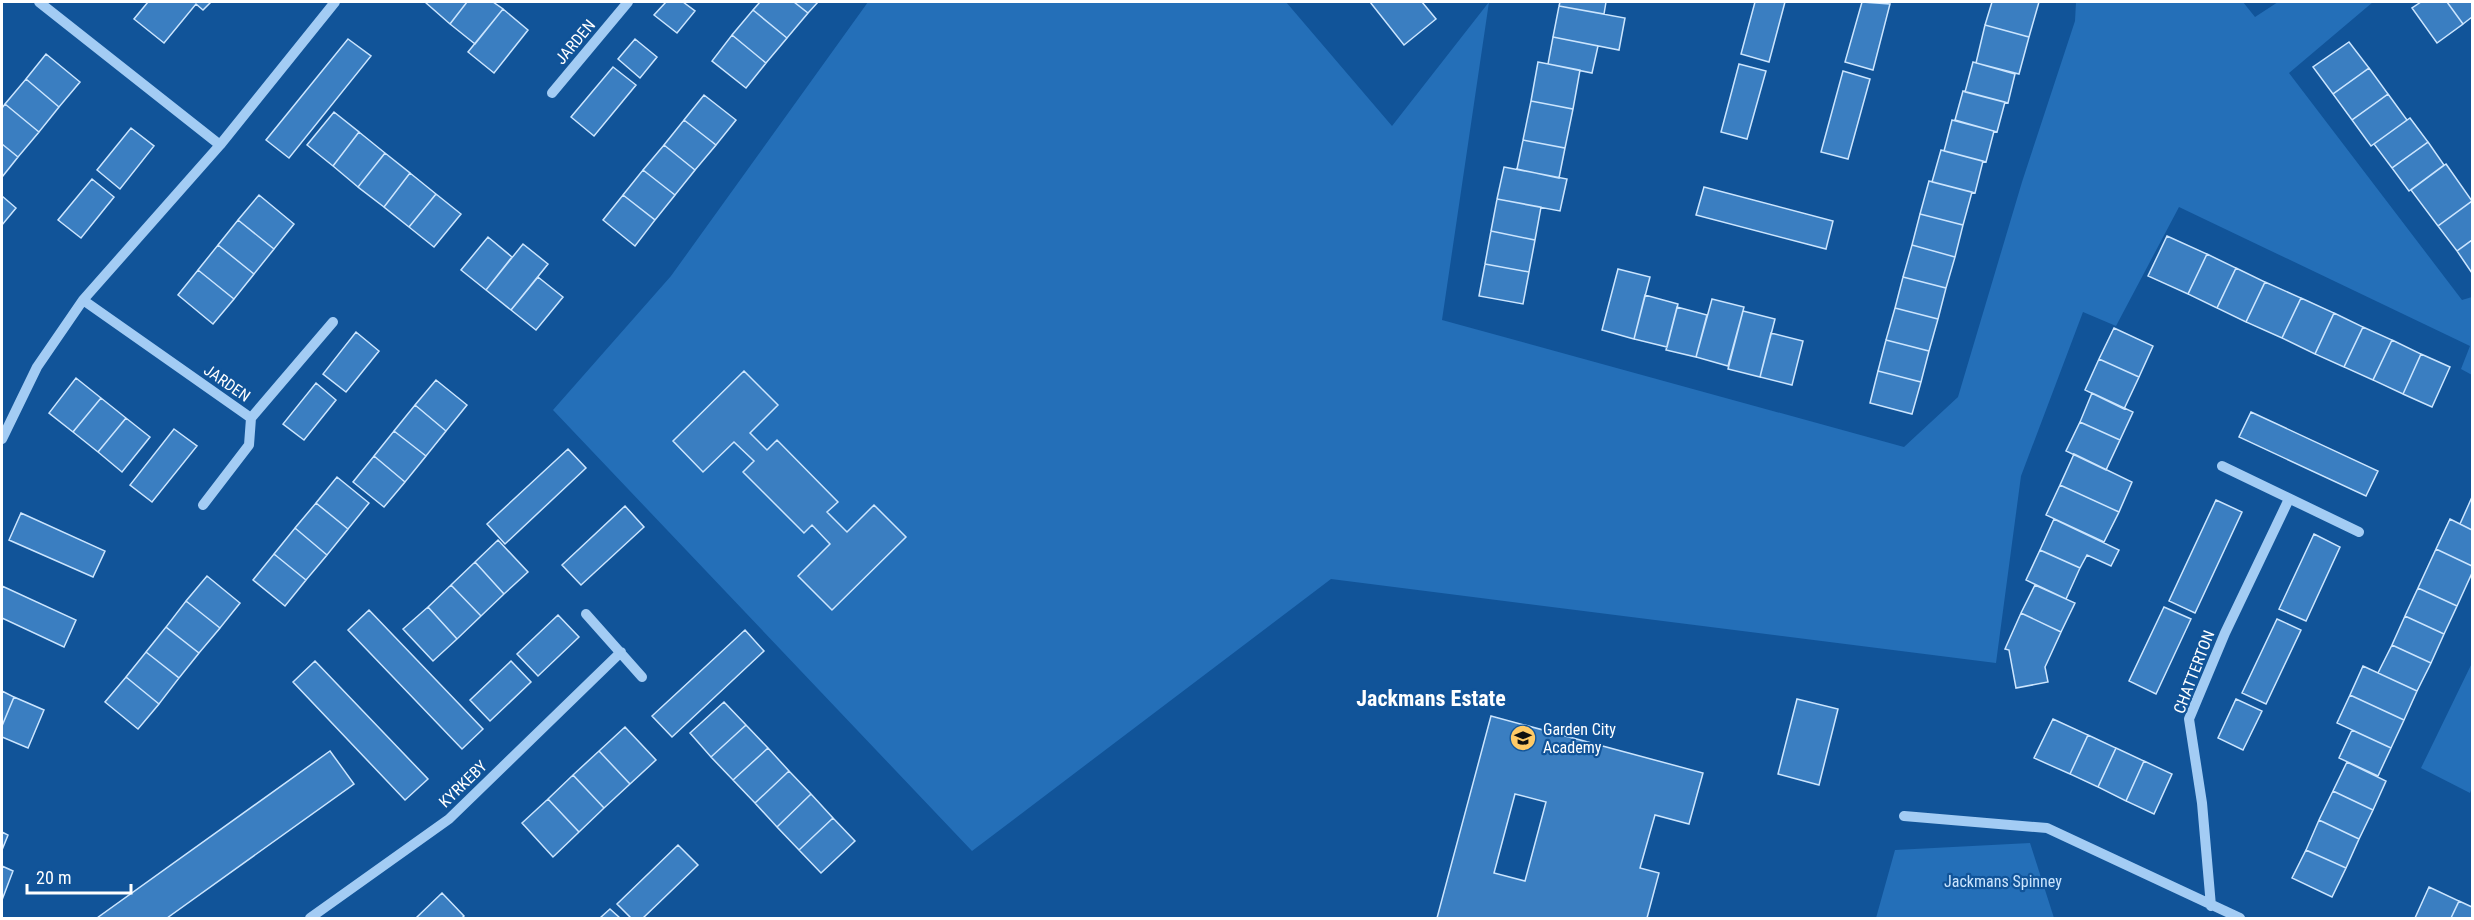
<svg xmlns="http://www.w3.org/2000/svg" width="2474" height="920" viewBox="0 0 2474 920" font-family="'Roboto Condensed',sans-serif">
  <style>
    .green { fill: #246fb8 }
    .building { fill: #3a7ec1; stroke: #cbe5fe; stroke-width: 1.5; fill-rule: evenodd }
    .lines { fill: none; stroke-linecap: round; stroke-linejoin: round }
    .minor { stroke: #a3ccf4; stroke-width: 10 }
    .labels { text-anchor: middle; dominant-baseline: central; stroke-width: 4.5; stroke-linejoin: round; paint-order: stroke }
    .street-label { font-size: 16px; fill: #fff; stroke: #115499 }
    .poi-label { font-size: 16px; fill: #fff; stroke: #115499; text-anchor: start }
    .park-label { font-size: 16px; fill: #cbe5fe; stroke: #115499 }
    .district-label { font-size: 22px; font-weight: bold; fill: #fff; stroke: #115499 }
  </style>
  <rect width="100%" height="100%" fill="#115499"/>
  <!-- green -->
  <path class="green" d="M868 2H1286L1392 126 1489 2 1442 320 1904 447 1958 397 2022 182 2075 21 2076 2H2243L2255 17 2278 2H2373L2289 73 2462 300 2472 297V375L2461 369 2470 346 2179 207 2116 326 2083 312 2021 476 1996 663 1331 579 972 851 553 410 671 276Z
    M2472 663V788L2470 793 2421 768Z
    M2030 843 2054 918H1876L1895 850Z"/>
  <!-- building -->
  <path class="building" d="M148 2H211L203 10 196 4 164 43 134 19Z
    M425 2H467L450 24Z
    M467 2H493L503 9 475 44 450 24Z
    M666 2H683L695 11 677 33 654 15Z
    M760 2H794L808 13 787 38 753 10Z
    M794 2H818L808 13Z
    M1370 2H1422L1436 19 1404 45Z
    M1560 2H1606L1604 14 1559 6Z
    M1755 2H1785L1769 62 1741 54Z
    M1862 2 1890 4 1873 70 1845 62Z
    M1992 2H2039L2029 37 1985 25Z
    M2421 2H2447L2463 24 2437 43 2412 8Z
    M2447 2H2472V17L2463 24Z
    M1559 6 1625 18 1619 50 1553 37Z
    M503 9 528 30 494 73 468 52Z
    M753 10 787 38 766 63 732 35Z
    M1985 25 2029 37 2019 74 1976 63Z
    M732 35 766 63 746 88 712 61Z
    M1553 37 1598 46 1592 73 1548 64Z
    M348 39 371 56 289 158 266 140Z
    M635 39 657 57 640 78 618 59Z
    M2349 42 2369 68 2333 94 2313 67Z
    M46 54 80 82 59 107 26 79Z
    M1538 62 1580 70 1573 109 1531 101Z
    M1973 62 2015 74 2008 103 1965 92Z
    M1739 64 1766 71 1747 139 1721 132Z
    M613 67 636 85 594 136 571 117Z
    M2369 68 2388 94 2352 120 2333 94Z
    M1843 71 1870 79 1848 159 1821 152Z
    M26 79 59 107 39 132 5 104Z
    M1963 91 2005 102 1997 132 1955 120Z
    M2388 94 2407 120 2371 146 2352 120Z
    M704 95 736 120 716 145 684 120Z
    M1531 101 1573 109 1565 148 1523 140Z
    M5 104 39 132 18 157 2 144V108Z
    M334 112 359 132 333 166 307 145Z
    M2410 118 2428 142 2392 168 2374 144Z
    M684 120 716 145 695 170 664 145Z
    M1952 120 1994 131 1986 162 1944 151Z
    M131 128 154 146 120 189 97 170Z
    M359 132 385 153 358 187 333 166Z
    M1523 140 1565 148 1559 178 1517 169Z
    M2428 142 2444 165 2409 191 2392 168Z
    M2 144 18 157 2 177Z
    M664 145 695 170 675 195 643 170Z
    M1941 150 1983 161 1975 193 1932 182Z
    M385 153 410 173 384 207 358 187Z
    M2446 164 2472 201 2438 226 2411 190Z
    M1504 167 1567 179 1560 211 1497 199Z
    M643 170 675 195 655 220 623 195Z
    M410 173 436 194 409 227 384 207Z
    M92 179 114 197 81 238 58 220Z
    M1929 181 1972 192 1963 225 1920 214Z
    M1704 187 1833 221 1826 249 1696 215Z
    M436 194 461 214 434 247 409 227Z
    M259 195 294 224 274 249 238 220Z
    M623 195 655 220 635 246 603 220Z
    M2 196 16 208 2 225Z
    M1497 199 1541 207 1535 240 1491 231Z
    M2472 201V240L2457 251 2438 226Z
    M1920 214 1963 225 1955 257 1912 245Z
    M238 220 274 249 254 274 218 245Z
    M1491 231 1535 240 1529 272 1485 264Z
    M2167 236 2207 254 2188 294 2148 276Z
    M488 237 512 257 486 290 461 270Z
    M2472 240V273L2457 251Z
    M523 244 548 264 511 310 486 290Z
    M218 245 254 274 234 299 198 270Z
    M1912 245 1955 257 1946 288 1903 277Z
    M2207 254 2236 268 2217 308 2188 294Z
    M1485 264 1529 272 1523 304 1479 296Z
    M2236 268 2265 282 2246 322 2217 308Z
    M1618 269 1650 277 1634 339 1602 330Z
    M198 270 234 299 213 324 178 295Z
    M538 277 563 297 536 330 511 310Z
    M1903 277 1946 288 1938 319 1895 308Z
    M2265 282 2301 298 2282 338 2246 322Z
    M1645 295 1678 304 1667 347 1634 339Z
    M2301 298 2334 313 2315 354 2282 338Z
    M1712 299 1744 307 1728 366 1696 357Z
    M1677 307 1707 315 1696 357 1666 350Z
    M1895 308 1938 319 1929 351 1886 340Z
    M1743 311 1775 319 1760 377 1728 369Z
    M2334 313 2363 327 2344 367 2315 354Z
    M2363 327 2392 340 2373 380 2344 367Z
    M2114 328 2153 346 2139 377 2099 359Z
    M356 332 379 351 346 392 323 374Z
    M1771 333 1803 341 1792 385 1760 377Z
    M1886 340 1929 351 1921 382 1878 371Z
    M2392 340 2421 354 2403 394 2373 380Z
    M2421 354 2450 367 2432 407 2403 394Z
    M2099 359 2139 377 2124 409 2085 390Z
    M744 371 778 405 750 433 767 450 777 440 838 502 827 512 847 532 874 505 906 537 832 610 798 576 830 544 812 525 804 533 743 472 754 461 734 442 703 472 673 441Z
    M1878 371 1921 382 1912 414 1870 403Z
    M76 378 101 398 73 432 49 413Z
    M436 380 467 405 446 431 415 405Z
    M316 383 336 400 304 440 283 424Z
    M2092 393 2133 412 2120 440 2080 422Z
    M101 398 126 418 98 452 73 432Z
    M415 405 446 431 426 456 394 431Z
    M2251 412 2378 471 2366 496 2239 437Z
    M126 418 150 437 122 472 98 452Z
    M2080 422 2120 440 2106 470 2066 451Z
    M174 429 197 446 152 502 130 485Z
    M394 431 426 456 405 482 374 456Z
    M568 449 586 468 505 544 487 524Z
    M2074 454 2132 482 2119 512 2060 485Z
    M374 456 405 482 384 507 353 482Z
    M337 477 369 503 348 529 316 503Z
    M2060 485 2119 512 2104 542 2046 515Z
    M2472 497V530L2460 524Z
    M2216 500 2242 512 2195 613 2169 601Z
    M316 503 348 529 327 555 295 528Z
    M625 506 644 527 581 585 562 565Z
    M21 513 105 551 93 577 9 540Z
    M2054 519 2119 550 2111 566 2087 555 2080 568 2040 550Z
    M2450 519 2472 530V566L2436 549Z
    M295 528 327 555 306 580 274 554Z
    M2314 534 2340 547 2306 621 2279 609Z
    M498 540 528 572 504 594 475 562Z
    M2436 549 2472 566V573L2457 606 2418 588Z
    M2040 550 2080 568 2066 599 2026 580Z
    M274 554 306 580 285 606 253 580Z
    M475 562 504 594 481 616 451 585Z
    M207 576 240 603 220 628 186 601Z
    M451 585 481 616 457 639 428 607Z
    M2035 585 2075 603 2061 632 2021 613Z
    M2 586 76 620 64 647 2 618Z
    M2418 588 2457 606 2444 634 2405 616Z
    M186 601 220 628 199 653 166 627Z
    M428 607 457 639 433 661 403 629Z
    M2164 607 2191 619 2156 694 2129 681Z
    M369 610 483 729 462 749 348 630Z
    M2021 613 2061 632 2045 667 2048 682 2016 688 2009 650 2005 649Z
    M558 615 579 637 538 676 517 654Z
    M2405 616 2444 634 2431 663 2392 645Z
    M2277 619 2301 630 2266 704 2242 693Z
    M166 627 199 653 179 678 146 652Z
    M745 630 764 651 672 737 652 716Z
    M2392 645 2431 663 2417 691 2378 673Z
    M146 652 179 678 159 704 126 677Z
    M315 661 428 779 405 800 293 682Z
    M511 661 531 682 490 721 470 700Z
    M2363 666 2417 691 2404 720 2350 695Z
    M126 677 159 704 138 729 105 702Z
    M2 691 14 697 2 726Z
    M2350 695 2404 720 2391 748 2337 723Z
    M14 697 44 710 28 748 2 737V726Z
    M1797 699 1838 709 1819 785 1778 774Z
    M2236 699 2262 711 2243 750 2218 738Z
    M724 702 746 725 711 757 690 733Z
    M1491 716 1703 773 1689 824 1655 815 1640 868 1659 873 1647 918H1437ZM1515 794 1546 802 1525 881 1494 873Z
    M2053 719 2088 735 2070 774 2034 758Z
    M746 725 768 748 733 780 711 757Z
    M625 727 656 760 630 784 599 751Z
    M2352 730 2391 748 2378 776 2339 758Z
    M2088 735 2116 748 2098 787 2070 774Z
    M768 748 789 771 755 803 733 780Z
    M2116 748 2144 761 2126 801 2098 787Z
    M330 751 354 784 167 918H97Z
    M599 751 630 784 604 808 573 775Z
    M2144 761 2172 774 2154 814 2126 801Z
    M2347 762 2386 781 2373 810 2333 791Z
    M789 771 811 794 777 827 755 803Z
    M573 775 604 808 579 832 548 799Z
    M2333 791 2373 810 2359 839 2319 820Z
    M811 794 833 818 799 850 777 827Z
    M548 799 579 832 553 857 522 823Z
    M833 818 855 841 821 873 799 850Z
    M2319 820 2359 839 2346 868 2306 850Z
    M2 832 8 835 2 850Z
    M678 845 698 865 643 918H631L617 904Z
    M2306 850 2346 868 2332 897 2292 878Z
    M2 866 13 871 2 900Z
    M2429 887 2459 901 2451 918H2415Z
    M442 893 464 916 462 918H416Z
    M2459 901 2472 907V918H2451Z
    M610 909 620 918H600Z"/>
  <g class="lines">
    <!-- minor -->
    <path class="minor" d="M39 2 220 145
      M552 93 628 2
      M83 300 251 418 333 322
      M2 439 37 367 83 300 220 145 335 2
      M2222 466 2359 532
      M203 505 249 445 251 418
      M586 614 642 677
      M1904 816 2047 828 2240 918
      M2211 906 2202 803 2189 719 2225 633 2289 499
      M310 918 449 819 621 652"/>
  </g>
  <!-- icons -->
  <defs>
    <g id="school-disc" transform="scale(1.35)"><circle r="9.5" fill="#ffca66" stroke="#115499"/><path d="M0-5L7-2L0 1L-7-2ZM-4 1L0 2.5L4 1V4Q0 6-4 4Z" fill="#111"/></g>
  </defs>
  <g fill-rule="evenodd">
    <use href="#school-disc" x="1523" y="738"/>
  </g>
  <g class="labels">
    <!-- street labels -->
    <g class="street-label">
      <text transform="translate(575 42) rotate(-50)">JARDEN</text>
      <text transform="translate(227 383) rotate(35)">JARDEN</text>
      <text transform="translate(2194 672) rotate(-69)">CHATTERTON</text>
      <text transform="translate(463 784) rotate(-44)">KYRKEBY</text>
    </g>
    <!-- poi labels -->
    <g class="poi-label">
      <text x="1543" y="729">Garden City<tspan x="1543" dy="18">Academy</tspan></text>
    </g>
    <!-- park labels -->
    <g class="park-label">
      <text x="2003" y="881">Jackmans Spinney</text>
    </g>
    <!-- district labels -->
    <g class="district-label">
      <text x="1431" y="698">Jackmans Estate</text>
    </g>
  </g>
  <!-- border -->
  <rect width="2474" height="920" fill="none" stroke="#ffffff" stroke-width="6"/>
  <!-- scale -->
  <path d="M27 884v9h104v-9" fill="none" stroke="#ffffff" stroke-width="3"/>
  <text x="36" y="884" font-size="18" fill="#ffffff" stroke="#115499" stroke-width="4.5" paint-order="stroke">20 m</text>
</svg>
